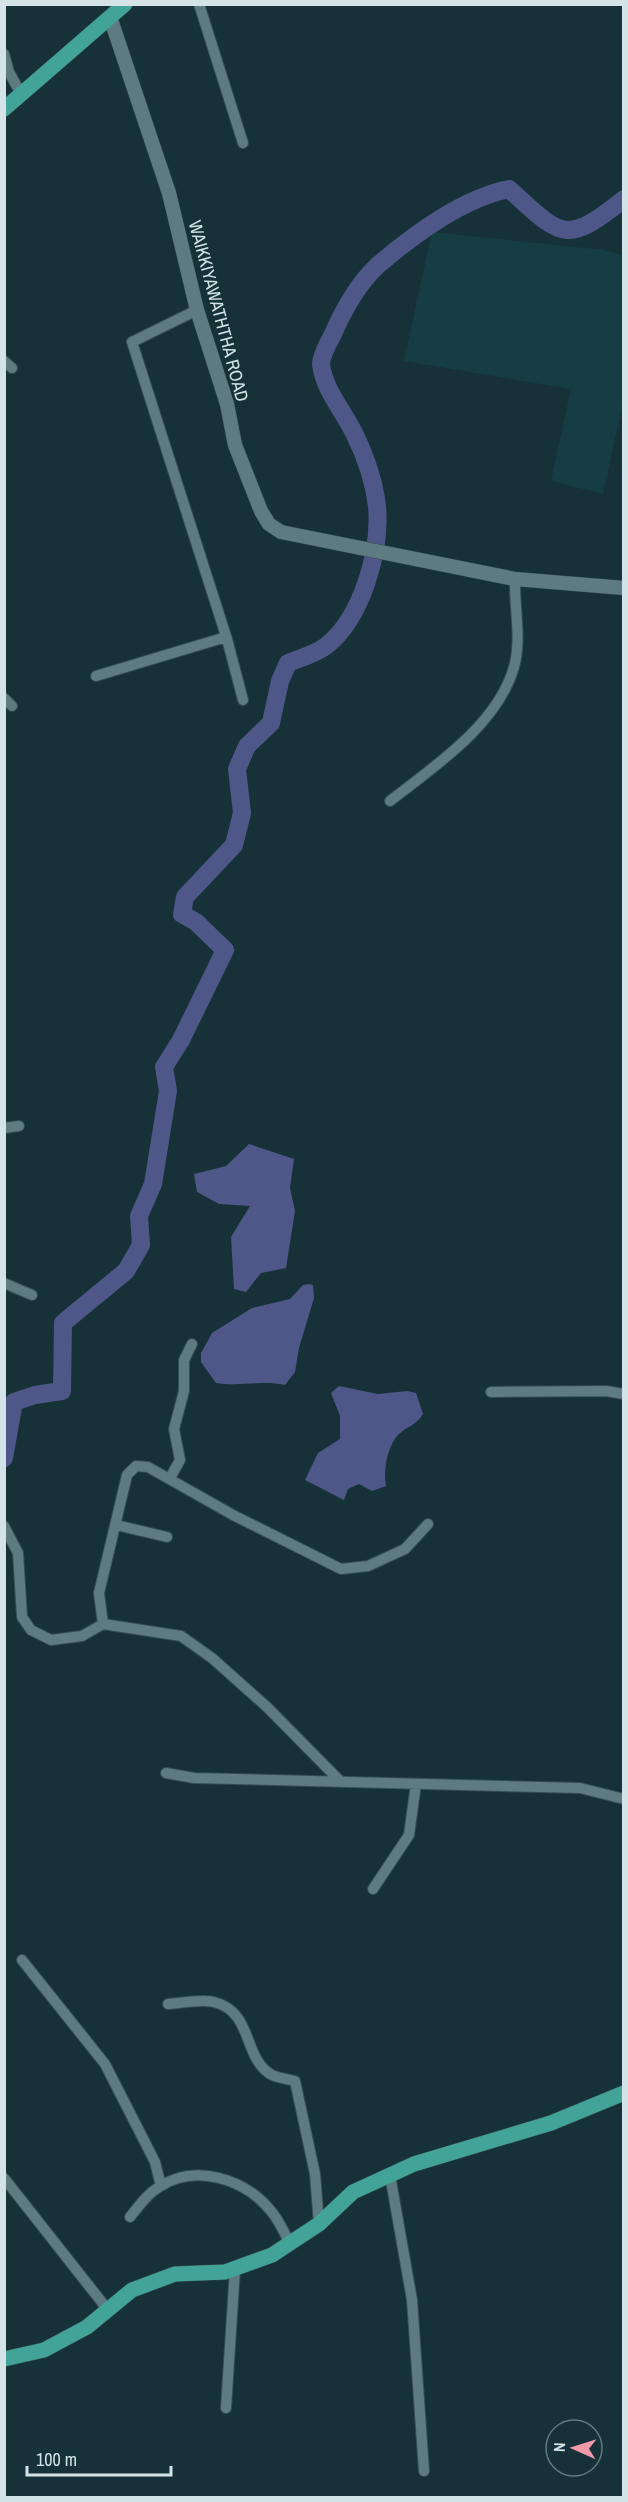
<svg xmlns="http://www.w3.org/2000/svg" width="628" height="2502" viewBox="0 0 628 2502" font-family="'Archivo Narrow',sans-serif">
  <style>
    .built { fill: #163d44 }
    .water { fill: #4e5787 }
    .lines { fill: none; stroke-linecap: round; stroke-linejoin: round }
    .river { stroke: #4e5787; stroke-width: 18 }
    .minor-casing { stroke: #374e53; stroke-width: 12 }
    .tertiary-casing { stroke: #374e53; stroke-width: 15 }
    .primary-casing { stroke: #374e53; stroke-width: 16 }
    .minor { stroke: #5e7b82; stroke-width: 10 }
    .tertiary { stroke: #5e7b82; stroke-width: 14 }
    .primary { stroke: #42a399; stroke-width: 15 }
    .labels { text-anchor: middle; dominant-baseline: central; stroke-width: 4.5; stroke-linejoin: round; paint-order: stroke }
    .street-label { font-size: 18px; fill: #d4e3e7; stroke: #163238 }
  </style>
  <rect width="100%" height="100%" fill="#163238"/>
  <!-- built -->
  <path class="built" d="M432 232 603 250 623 255V402L603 494 551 481 571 389 404 361Z"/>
  <!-- water -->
  <path class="water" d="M249 1144 294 1159 290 1188 295 1211 286 1268 261 1273 246 1292 234 1289 231 1237 250 1206 219 1204 197 1192 194 1174 226 1166Z
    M309 1284 313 1285 314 1298 299 1348 295 1372 285 1385C262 1380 239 1387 216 1383L201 1362V1353L212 1333 252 1308 290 1299 303 1285Z
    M339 1386 378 1394 407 1391 416 1393 423 1414C416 1426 407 1426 398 1435 387 1447 383 1471 386 1486L372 1491 359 1484 348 1489 344 1500 305 1480 318 1453 340 1439V1416L331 1393Z"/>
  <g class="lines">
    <!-- river -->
    <path class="river" d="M4 1458 14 1402 35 1395 62 1391 63 1323 126 1271 141 1245 139 1216 153 1184 168 1091 164 1067 181 1040 225 950 196 922 182 914 185 897 234 845 242 813 237 769 247 746 271 723 280 681 288 663C300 658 316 654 326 646 362 618 381 551 377 506 374 481 365 455 354 433 343 410 324 390 321 364 321 355 329 342 333 334 343 311 358 284 377 266 413 235 463 198 509 189 562 237 565 246 624 199"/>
    <!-- minor casing -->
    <g class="minor-casing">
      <path id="minor" d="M199 4 243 143
        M4 54 9 72 21 94
        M197 310 132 342 227 639 243 700
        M4 361 12 368
        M96 676 226 637
        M4 698 12 706
        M390 801C435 766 498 724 514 667 522 639 514 607 515 579
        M4 1128 19 1126
        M4 1283 32 1295
        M491 1392 606 1391 624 1394
        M170 1478 180 1460 174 1429 184 1391V1360L192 1344
        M116 1525 167 1537
        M4 1526 18 1553 22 1617 31 1630 51 1640 82 1636 103 1624
        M166 1773 194 1778 580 1788 624 1799
        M341 1782 267 1707 212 1658 181 1636 103 1624 99 1593 127 1475 136 1466 148 1467 233 1515 341 1569 368 1566 405 1549 428 1524
        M373 1889 409 1835 416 1784
        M22 1960 105 2064 155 2162 161 2186
        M168 2004C182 2003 200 1999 214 2002 254 2012 242 2058 272 2075 278 2078 288 2079 295 2081L315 2174 319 2224
        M390 2175 412 2300 424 2471
        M4 2178 108 2310
        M130 2217C139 2206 147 2194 159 2187 196 2163 245 2179 271 2211 279 2220 284 2233 290 2243
        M226 2408 235 2269"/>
    </g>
    <!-- tertiary casing -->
    <g class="tertiary-casing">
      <path id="tertiary" d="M110 17 169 193 197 310 227 404 235 445 261 511 269 524 281 532 515 579 624 588"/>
    </g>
    <!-- primary casing -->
    <g class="primary-casing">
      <path id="primary" d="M4 109 125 4
        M4 2359 44 2350 87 2327 132 2290 175 2274 225 2272 272 2255 319 2224 353 2192 414 2164 551 2123 624 2093"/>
    </g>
    <!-- minor -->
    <use href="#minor" class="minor"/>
    <!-- tertiary -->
    <use href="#tertiary" class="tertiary"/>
    <!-- primary -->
    <use href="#primary" class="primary"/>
  </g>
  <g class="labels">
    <!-- street labels -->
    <g class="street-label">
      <text transform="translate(219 311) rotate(75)">WAIKKIYAWATHTHA ROAD</text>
    </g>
  </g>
  <!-- border -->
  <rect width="628" height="2502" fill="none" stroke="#d4e3e7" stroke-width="12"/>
  <!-- north arrow -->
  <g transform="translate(574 2448) rotate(273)"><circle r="28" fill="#163238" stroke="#62797e" stroke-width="1.5"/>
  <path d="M0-4.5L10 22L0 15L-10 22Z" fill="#f39aa9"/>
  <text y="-9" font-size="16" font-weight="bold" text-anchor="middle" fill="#d4e3e7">N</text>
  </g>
  <!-- scale -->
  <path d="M27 2466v9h144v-9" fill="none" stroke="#d4e3e7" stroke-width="3"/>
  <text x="36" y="2466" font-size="18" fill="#d4e3e7" stroke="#163238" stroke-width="4.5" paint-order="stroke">100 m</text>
</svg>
